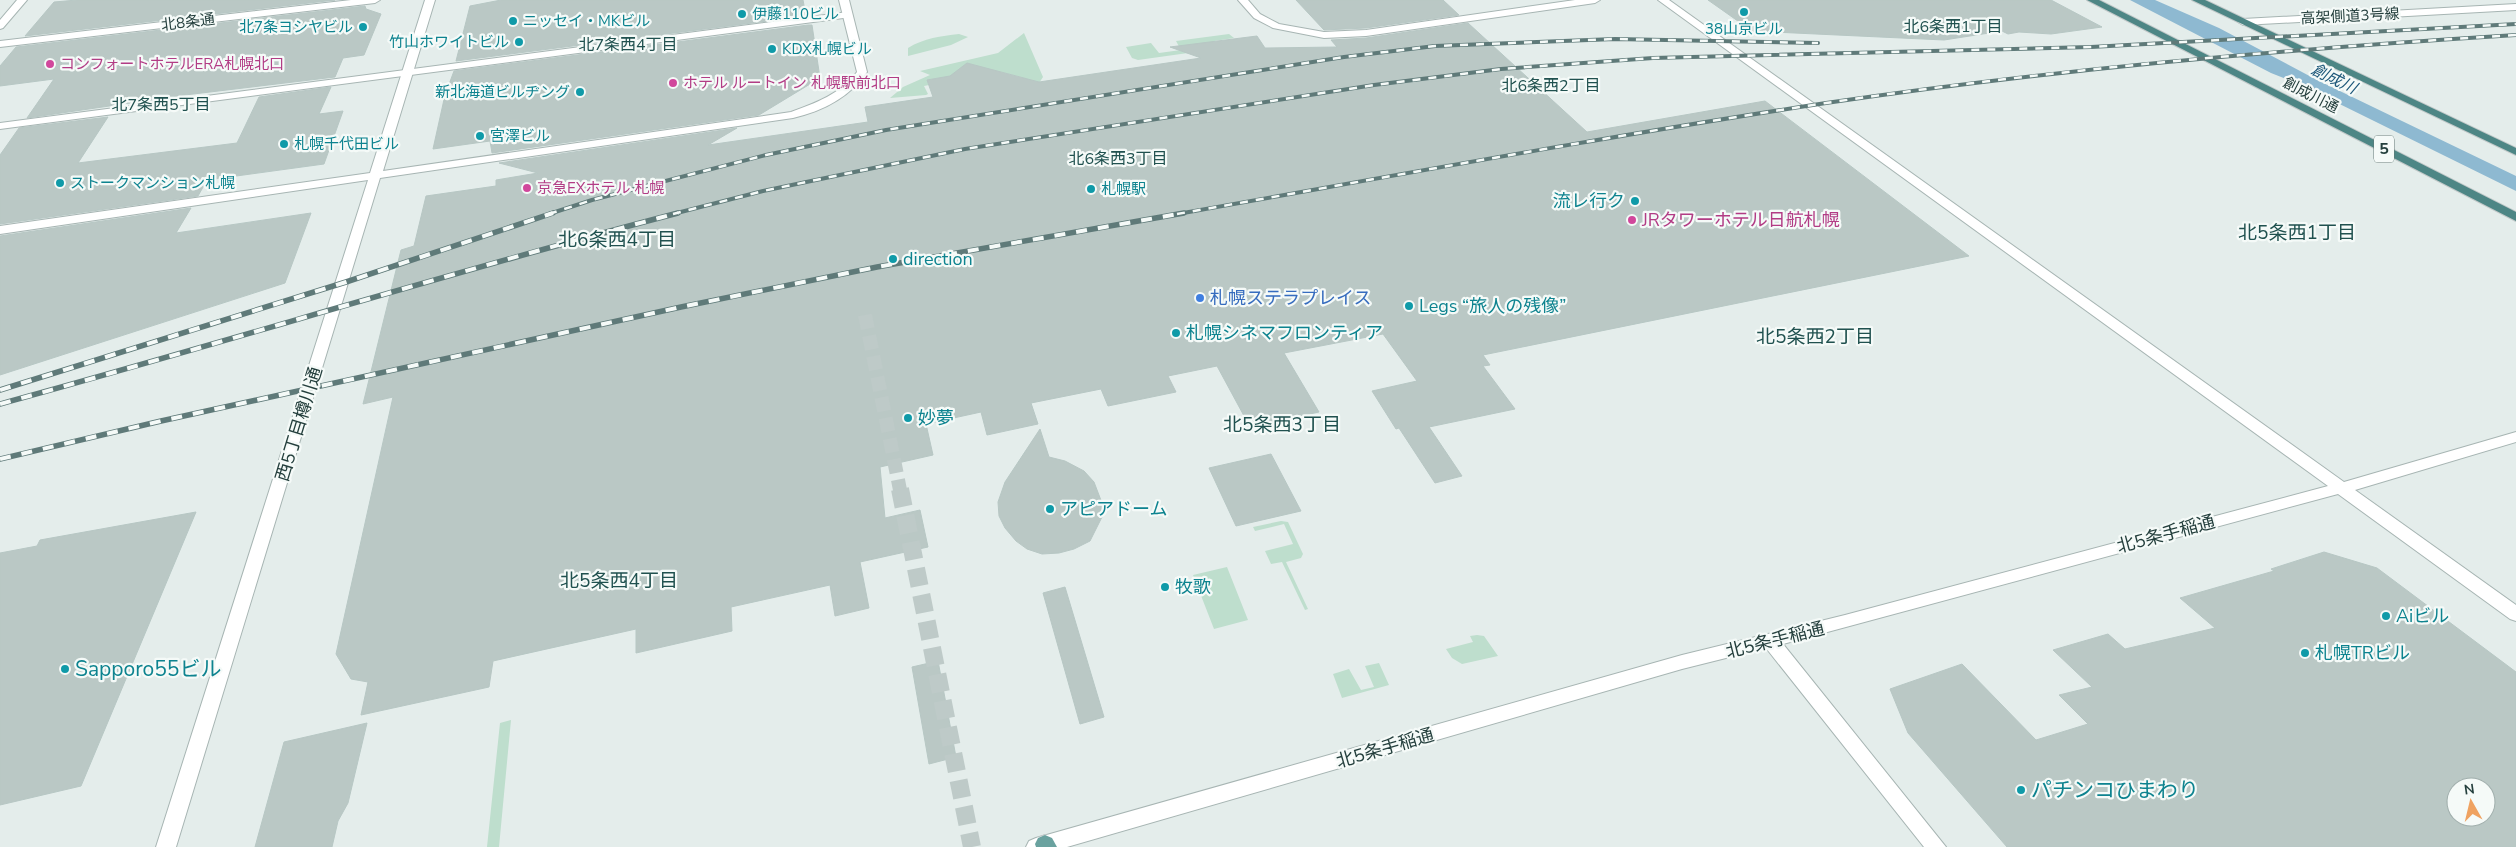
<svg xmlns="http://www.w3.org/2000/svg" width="2516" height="847" viewBox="0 0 2516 847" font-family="'Nunito Sans','Noto Sans JP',sans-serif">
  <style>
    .green { fill: #bedecd }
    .water { fill: #8eb9d1 }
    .building { fill: #bac8c5; stroke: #b7c7c4; fill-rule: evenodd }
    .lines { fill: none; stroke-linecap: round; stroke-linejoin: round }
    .pedestrian-tunnel-far1 { stroke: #becac8; stroke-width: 14; stroke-dasharray: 14 7; stroke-linecap: butt }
    .pedestrian-tunnel { stroke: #becac8; stroke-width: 18; stroke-dasharray: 18 9; stroke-linecap: butt }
    .minor-casing { stroke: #a7b5b3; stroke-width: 2 }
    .tertiary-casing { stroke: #a7b5b3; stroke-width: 2 }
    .primary-casing { stroke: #c2c9c9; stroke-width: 2 }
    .trunk-casing { stroke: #c2c9c9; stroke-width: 2 }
    .minor { fill: #fff; fill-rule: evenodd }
    .tertiary { fill: #fff; fill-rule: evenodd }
    .primary { fill: #6aa29f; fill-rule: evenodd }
    .trunk { fill: #4d8685; fill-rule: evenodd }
    .rail-far1-casing { stroke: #5f7a79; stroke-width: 4 }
    .rail-casing { stroke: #5f7a79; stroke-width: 5.5 }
    .rail-far1 { stroke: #f5faf8; stroke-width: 2.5; stroke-dasharray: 8; stroke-linecap: butt }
    .rail { stroke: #f5faf8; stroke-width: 4; stroke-dasharray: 11; stroke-linecap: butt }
    .culture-dot { fill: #0f9aa8; stroke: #f5faf8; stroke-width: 2 }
    .hotel-dot { fill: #d1479c; stroke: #f5faf8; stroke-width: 2 }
    .shop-dot { fill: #3f7fe0; stroke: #f5faf8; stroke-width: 2 }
    .labels { text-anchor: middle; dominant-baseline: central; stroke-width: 4.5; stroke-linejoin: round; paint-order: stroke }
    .far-culture-label { font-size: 15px; fill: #0d838f; stroke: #f5faf8; text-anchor: start }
    .far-street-label { font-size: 15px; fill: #243f3d; stroke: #f5faf8 }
    .far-hotel-label { font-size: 15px; fill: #b23c85; stroke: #f5faf8; text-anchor: start }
    .far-neighbourhood-label { font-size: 16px; fill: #20514f; stroke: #f5faf8 }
    .far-water-label { font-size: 16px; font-style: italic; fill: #1e587a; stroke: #f5faf8 }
    .shield { fill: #f5faf8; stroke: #637775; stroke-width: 1 }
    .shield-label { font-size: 16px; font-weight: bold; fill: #243f3d }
    .culture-label { font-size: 18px; fill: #0d838f; stroke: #f5faf8; text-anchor: start }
    .hotel-label { font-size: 18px; fill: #b23c85; stroke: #f5faf8; text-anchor: start }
    .shop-label { font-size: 18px; fill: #366cbe; stroke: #f5faf8; text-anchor: start }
    .street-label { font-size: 18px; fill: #243f3d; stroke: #f5faf8 }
    .neighbourhood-label { font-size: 19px; fill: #20514f; stroke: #f5faf8 }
    .near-culture-label { font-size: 21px; fill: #0d838f; stroke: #f5faf8; text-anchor: start }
  </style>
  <rect width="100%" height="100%" fill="#e4edeb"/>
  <!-- green -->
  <path class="green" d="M1024 33 1043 77 1039 83 1006 86 1020 77 1001 72 964 77 963 75 928 80 929 85 924 86 928 94 926 95 890 98 903 87 930 75 920 71 998 53Z
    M959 34 968 37 951 45 908 56V48C924 38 941 36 959 34Z
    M1229 34 1234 38 1214 41 1215 43 1188 53 1138 60 1132 58 1126 47 1151 43 1159 53 1181 50 1176 41Z
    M1281 521 1288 522 1303 554 1301 558 1286 562 1308 609 1305 610 1282 562 1271 564 1265 551 1293 544 1284 524 1255 531 1253 527Z
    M1227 567 1248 620 1214 629 1193 575Z
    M1477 635 1484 636 1498 656 1462 664 1452 658 1446 649 1473 642 1470 636Z
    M1379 663 1389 685 1342 698 1333 674 1349 669 1361 690 1374 687 1365 666Z
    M511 720 499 847H487L500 723Z"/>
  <!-- water -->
  <path class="water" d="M2130 0H2155L2219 28 2317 80 2516 176V191L2299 84 2271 73Z"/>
  <!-- building -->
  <path class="building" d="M77 0H335L25 36 54 2Z
    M501 0H803L806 16 456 61 470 6Z
    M1296 0H1443L1459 15 1366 28 1324 30Z
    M1708 0H2051L2102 27 2051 34 2019 32 2008 34 2002 31 1944 40 1752 31Z
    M365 6 366 9 381 14 364 55 343 58 335 77 185 95 27 118 54 79 0 86V66L16 47Z
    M1468 23 1587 132 1765 101 1969 256 1483 355 1490 365 1483 366 1515 409 1429 427 1462 476 1435 483 1399 428 1396 429 1372 391 1417 381 1383 334 1284 353 1319 412 1250 427 1217 366 1168 376 1176 392 1108 406 1101 389 1031 403 1038 424 987 435 981 412 926 424 933 455 880 467 885 518 920 510 928 547 860 562 869 608 835 616 830 585 731 607 732 631 636 653V629L493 661 489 687 361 715 368 682 351 679 336 654 393 397 363 404 401 250 414 246 426 196 496 186V180L538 173 499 163 737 128 708 145 868 122 865 107 933 97 927 80 950 76 967 63 1039 82 1201 58 1170 47 1257 36 1265 48 1337 47 1331 40 1366 38Z
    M808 25H812L820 78 759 115 492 153 490 141 433 149 445 95 454 71Z
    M331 87 319 114 343 111 324 164 207 180 198 196 0 224V155L19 128 108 117 78 163 237 143 259 97Z
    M191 208 176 233 311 213 285 283 0 375V236Z
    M1040 429 1049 457 1065 461 1084 471 1094 482 1102 503 1103 515 1090 541 1074 549 1059 553 1042 554 1027 549 1016 541 1005 528 999 516 998 502 1005 482Z
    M1271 454 1301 511 1236 526 1209 468Z
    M196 512 81 786 0 805V553L37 546 40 540Z
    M2324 552 2377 568 2516 672V847H2007L1908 733 1890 689 1962 664 2036 740 2088 724 2059 695 2092 687 2053 650 2108 634 2125 649 2215 628 2180 598 2274 571 2271 569ZM2456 787H2486V817H2456Z
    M1065 587 1104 717 1080 724 1043 593Z
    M938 661 956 757 929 764 912 667Z
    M367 723 348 803 338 821 332 847H255L284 742Z"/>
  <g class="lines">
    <!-- pedestrian-tunnel-far1 -->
    <path class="pedestrian-tunnel-far1" d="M865 315 900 490"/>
    <!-- pedestrian-tunnel -->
    <path class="pedestrian-tunnel" d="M900 489 972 847"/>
    <!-- minor casing -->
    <g class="minor-casing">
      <path id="minor" d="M17 0H27L3 28 0 29V20Z
        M2516 4V10L2243 25 2238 22 2243 19Z
        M848 12 851 13V17L0 129V123Z"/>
    </g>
    <!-- tertiary casing -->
    <g class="tertiary-casing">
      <path id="tertiary" d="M351 0H380L375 3 0 47V41Z
        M425 0H435L383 171 791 112C816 103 840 94 857 72L839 0H849L867 72C850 97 823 111 793 118L380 178 176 847H156L368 180 0 234V226L370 173Z
        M1238 0H1248L1260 14 1279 24 1324 32 1366 30 1575 0H1600L1595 3 1366 36 1324 38 1273 28 1254 18Z
        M1658 0H1669L2344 482 2516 432V442L2355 490 2516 605V621L2510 619 2338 494 1783 644 1946 847H1924L1766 648 1682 669 1067 847H1026L1029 841 1036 838 1682 655 1845 615 2328 486Z"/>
    </g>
    <!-- primary casing -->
    <g class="primary-casing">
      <path id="primary" d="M1045 835 1052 838 1057 847H1036L1035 844 1038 838Z"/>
    </g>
    <!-- trunk casing -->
    <g class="trunk-casing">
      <path id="trunk" d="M2087 0H2099L2516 212V221Z
        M2192 0H2205L2516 148V155Z"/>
    </g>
    <!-- minor -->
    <use href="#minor" class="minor"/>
    <!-- tertiary -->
    <use href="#tertiary" class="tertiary"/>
    <!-- primary -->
    <use href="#primary" class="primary"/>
    <!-- trunk -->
    <use href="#trunk" class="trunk"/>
    <!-- rail-far1 casing -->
    <g class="rail-far1-casing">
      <path id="rail-far1" d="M549 214 592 200 766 155 886 130 1344 57 1435 46 1615 39 1818 43
        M673 214 763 191 965 149 1374 85 1501 69 1653 58 2091 47 2516 24
        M1177 214C1393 176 1609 136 1826 103 2055 69 2286 49 2516 35"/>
    </g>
    <!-- rail casing -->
    <g class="rail-casing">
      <path id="rail" d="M0 390 346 282 553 213
        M0 404C227 342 451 272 678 213
        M0 459 161 421 681 307 877 267 1184 213"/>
    </g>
    <!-- rail-far1 -->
    <use href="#rail-far1" class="rail-far1"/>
    <!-- rail -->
    <use href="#rail" class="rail"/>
  </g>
  <!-- markers -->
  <g class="culture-dot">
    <circle cx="1744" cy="12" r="5"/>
    <circle cx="742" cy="14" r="5"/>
    <circle cx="513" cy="21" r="5"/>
    <circle cx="363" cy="27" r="5"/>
    <circle cx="519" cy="42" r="5"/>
    <circle cx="772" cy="49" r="5"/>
    <circle cx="580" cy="92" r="5"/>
    <circle cx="480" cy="136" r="5"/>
    <circle cx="284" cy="144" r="5"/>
    <circle cx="60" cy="183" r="5"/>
    <circle cx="1091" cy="189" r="5"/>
    <circle cx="1635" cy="201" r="5"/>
    <circle cx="893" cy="259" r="5"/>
    <circle cx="1409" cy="306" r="5"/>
    <circle cx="1176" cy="333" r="5"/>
    <circle cx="908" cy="418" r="5"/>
    <circle cx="1050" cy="509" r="5"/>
    <circle cx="1165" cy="587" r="5"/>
    <circle cx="2386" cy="616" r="5"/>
    <circle cx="2305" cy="653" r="5"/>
    <circle cx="65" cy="669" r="5"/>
    <circle cx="2021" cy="790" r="5"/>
  </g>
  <g class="hotel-dot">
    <circle cx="50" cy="64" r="5"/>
    <circle cx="673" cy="83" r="5"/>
    <circle cx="527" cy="188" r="5"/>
    <circle cx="1632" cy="220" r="5"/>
  </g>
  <circle class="shop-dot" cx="1200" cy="298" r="5"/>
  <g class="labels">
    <!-- far-culture labels -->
    <g class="far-culture-label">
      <text x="752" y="14">伊藤110ビル</text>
      <text x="523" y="21">ニッセイ・MKビル</text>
      <text x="353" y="27" text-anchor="end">北7条ヨシヤビル</text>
      <text x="1744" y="29" text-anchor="middle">38山京ビル</text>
      <text x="509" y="42" text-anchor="end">竹山ホワイトビル</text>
      <text x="782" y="49">KDX札幌ビル</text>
      <text x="570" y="92" text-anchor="end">新北海道ビルヂング</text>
      <text x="490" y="136">宮澤ビル</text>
      <text x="294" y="144">札幌千代田ビル</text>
      <text x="70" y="183">ストークマンション札幌</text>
      <text x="1101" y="189">札幌駅</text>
    </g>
    <!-- far-street labels -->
    <g class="far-street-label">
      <text transform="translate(2350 16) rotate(-3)">高架側道3号線</text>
      <text transform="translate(188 22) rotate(-7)">北8条通</text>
      <text transform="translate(2311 95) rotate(27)">創成川通</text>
    </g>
    <!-- far-hotel labels -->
    <g class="far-hotel-label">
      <text x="60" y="64">コンフォートホテルERA札幌北口</text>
      <text x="683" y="83">ホテル ルートイン 札幌駅前北口</text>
      <text x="537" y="188">京急EXホテル 札幌</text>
    </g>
    <!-- far-neighbourhood labels -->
    <g class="far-neighbourhood-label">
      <text x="1953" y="27">北6条西1丁目</text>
      <text x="628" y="45">北7条西4丁目</text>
      <text x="1551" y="86">北6条西2丁目</text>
      <text x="161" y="105">北7条西5丁目</text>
      <text x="1118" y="159">北6条西3丁目</text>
    </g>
    <!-- far-water labels -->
    <g class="far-water-label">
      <text transform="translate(2334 79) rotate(26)">創成川</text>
    </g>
    <!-- shield labels -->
    <rect class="shield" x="2374" y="135.5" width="20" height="27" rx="4"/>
    <g class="shield-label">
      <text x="2384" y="149">5</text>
    </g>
    <!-- culture labels -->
    <g class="culture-label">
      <text x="1625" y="201" text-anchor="end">流レ行ク</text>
      <text x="903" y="259">direction</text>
      <text x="1419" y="306">Legs “旅人の残像”</text>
      <text x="1186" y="333">札幌シネマフロンティア</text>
      <text x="918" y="418">妙夢</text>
      <text x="1060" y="509">アピアドーム</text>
      <text x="1175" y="587">牧歌</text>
      <text x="2396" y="616">Aiビル</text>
      <text x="2315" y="653">札幌TRビル</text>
    </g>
    <!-- hotel labels -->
    <g class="hotel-label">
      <text x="1642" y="220">JRタワーホテル日航札幌</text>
    </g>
    <!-- shop labels -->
    <g class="shop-label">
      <text x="1210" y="298">札幌ステラプレイス</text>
    </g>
    <!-- street labels -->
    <g class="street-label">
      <text transform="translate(299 424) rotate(-73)">西5丁目樽川通</text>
      <text transform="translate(2166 534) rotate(-15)">北5条手稲通</text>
      <text transform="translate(1775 640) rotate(-14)">北5条手稲通</text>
      <text transform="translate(1385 748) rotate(-16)">北5条手稲通</text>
    </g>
    <!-- neighbourhood labels -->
    <g class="neighbourhood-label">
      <text x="2297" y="233">北5条西1丁目</text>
      <text x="617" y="240">北6条西4丁目</text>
      <text x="1815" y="337">北5条西2丁目</text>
      <text x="1282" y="425">北5条西3丁目</text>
      <text x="619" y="581">北5条西4丁目</text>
    </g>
    <!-- near-culture labels -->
    <g class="near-culture-label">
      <text x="75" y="669">Sapporo55ビル</text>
      <text x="2031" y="790">パチンコひまわり</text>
    </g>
  </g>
  <!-- north arrow -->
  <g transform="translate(2471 802) rotate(352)"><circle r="24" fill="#f5faf8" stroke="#a1afad"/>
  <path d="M0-4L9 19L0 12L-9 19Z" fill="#efa261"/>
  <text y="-8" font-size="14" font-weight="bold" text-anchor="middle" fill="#243f3d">N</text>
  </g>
</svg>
